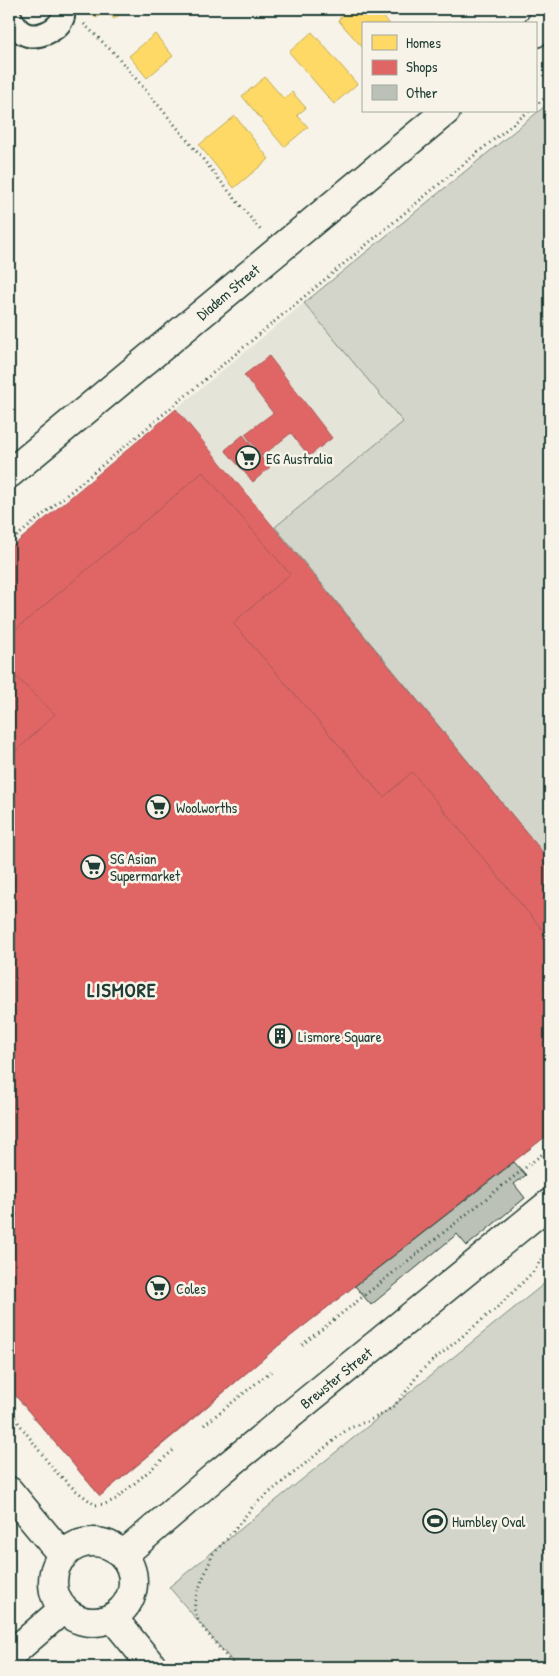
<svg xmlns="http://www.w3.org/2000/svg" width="559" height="1676" viewBox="0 0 559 1676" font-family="'Patrick Hand',sans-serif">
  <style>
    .built { fill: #e5e4d9 }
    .green { fill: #d3d5ca; stroke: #79897f }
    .homes { fill: #ffd966; stroke: #bcaa57 }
    .shops { fill: #e06666; stroke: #a65a57 }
    .building { fill: #bbc1b6; stroke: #1f3d34 }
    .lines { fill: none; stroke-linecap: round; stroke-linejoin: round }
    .street-casing { stroke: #1f3d34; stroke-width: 26 }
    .secondary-casing { stroke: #1f3d34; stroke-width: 31 }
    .path { stroke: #1f3d34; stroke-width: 3; stroke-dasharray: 1 4; stroke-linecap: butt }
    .street { stroke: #f7f3e8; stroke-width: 22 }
    .secondary { stroke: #f7f3e8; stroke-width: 28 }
    .labels { text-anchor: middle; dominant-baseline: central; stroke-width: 5; stroke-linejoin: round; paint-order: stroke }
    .street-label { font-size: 15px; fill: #1f3d34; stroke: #f7f3e8 }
    .poi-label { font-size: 15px; fill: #1f3d34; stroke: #f7f3e8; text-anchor: start }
    .district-label { font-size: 20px; font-weight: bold; letter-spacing: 1px; fill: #1f3d34; stroke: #f7f3e8 }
  </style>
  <rect width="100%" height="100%" fill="#f7f3e8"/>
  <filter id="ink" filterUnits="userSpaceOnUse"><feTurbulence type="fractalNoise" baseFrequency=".02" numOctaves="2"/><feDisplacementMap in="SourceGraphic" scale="10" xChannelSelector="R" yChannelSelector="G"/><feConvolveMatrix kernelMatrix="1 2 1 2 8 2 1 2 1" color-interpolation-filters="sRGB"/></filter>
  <g filter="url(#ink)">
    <!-- built -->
    <path class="built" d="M304 303 403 422 275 527 176 409Z"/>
    <!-- green -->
    <path class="green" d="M550 102V861L275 527 403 422 304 303Z
      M550 1279V1667H237L169 1587Z"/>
    <!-- homes -->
    <path class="homes" d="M88 9H126L114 19 107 10 96 18Z
      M350 9H376L390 24H363V48L338 20Z
      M312 32 357 84 334 104 289 52Z
      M155 34 173 56 147 78 129 56Z
      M265 77 284 99 292 92 306 108 297 115 308 127 284 147 242 96Z
      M235 116 269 159 234 188 199 145Z"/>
    <!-- shops -->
    <path class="shops" d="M269 356 332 438 309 456 291 433 262 456 245 434 273 413 244 375Z
      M176 409 550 861V1133L278 1346 100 1496 9 1388V549Z
      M243 435 270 467 253 482 225 450Z
      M203 472 290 574 233 623 384 797 412 772 550 939V1133L278 1346 181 1429 100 1496 9 1388V1222L18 1215 9 1203V743L16 751 55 714 9 670V635Z"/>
    <!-- building -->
    <path class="building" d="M514 1162 526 1175 514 1184 525 1198 467 1246 457 1234 371 1305 355 1286Z"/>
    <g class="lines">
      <!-- street casing -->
      <g class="street-casing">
        <path id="street" d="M9 14C12 21 16 29 23 33 36 40 58 31 63 17 63 14 63 11 63 9"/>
      </g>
      <!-- secondary casing -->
      <g class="secondary-casing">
        <path id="secondary" d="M535 33 550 11
          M9 474 446 111
          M9 1491 63 1556
          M53 1582a40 40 0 1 1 80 0a40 40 0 1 1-80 0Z
          M123 1555 220 1472 550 1203
          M113 1618 153 1667
          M9 1656 63 1609"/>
      </g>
      <!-- path -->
      <path class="path" d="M84 24 116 55 175 125 262 232
        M535 106 550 94
        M9 543 449 176 529 111
        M302 1345 550 1148
        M9 1410 53 1469 74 1489 95 1505 105 1504 116 1499 176 1448
        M204 1425 274 1369
        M72 1667 81 1659
        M235 1667 199 1623 194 1609 197 1593 213 1554 227 1539 254 1505 348 1429C363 1422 379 1418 391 1408 405 1397 412 1380 424 1368L500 1305 534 1271 550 1244"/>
      <!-- street -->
      <use href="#street" class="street"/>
      <!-- secondary -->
      <use href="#secondary" class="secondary"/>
    </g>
  </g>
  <!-- icons -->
  <defs>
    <g id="supermarket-ring" transform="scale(1.25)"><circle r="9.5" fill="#f7f3e8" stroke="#1f3d34" stroke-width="1.5"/><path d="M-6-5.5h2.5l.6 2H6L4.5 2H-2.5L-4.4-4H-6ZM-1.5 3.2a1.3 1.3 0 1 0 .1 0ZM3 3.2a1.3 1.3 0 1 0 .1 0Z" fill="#1f3d34"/></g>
    <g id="building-ring" transform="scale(1.25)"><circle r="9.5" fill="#f7f3e8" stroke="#1f3d34" stroke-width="1.5"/><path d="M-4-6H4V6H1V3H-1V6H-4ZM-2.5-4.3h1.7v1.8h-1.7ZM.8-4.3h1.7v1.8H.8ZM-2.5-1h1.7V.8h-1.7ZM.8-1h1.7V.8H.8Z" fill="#1f3d34"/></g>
    <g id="stadium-ring" transform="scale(1.25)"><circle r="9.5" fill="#f7f3e8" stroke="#1f3d34" stroke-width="1.5"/><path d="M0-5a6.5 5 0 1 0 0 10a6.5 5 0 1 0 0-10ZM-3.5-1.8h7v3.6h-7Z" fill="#1f3d34"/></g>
  </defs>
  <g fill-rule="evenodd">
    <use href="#supermarket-ring" x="248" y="458"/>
    <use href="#supermarket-ring" x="158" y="807"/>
    <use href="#supermarket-ring" x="93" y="867"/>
    <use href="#building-ring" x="280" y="1036"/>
    <use href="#supermarket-ring" x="158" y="1288"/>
    <use href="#stadium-ring" x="435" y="1521"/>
  </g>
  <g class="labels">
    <!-- street labels -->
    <g class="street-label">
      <text transform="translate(228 292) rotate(-40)">Diadem Street</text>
      <text transform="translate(336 1378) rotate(-39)">Brewster Street</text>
    </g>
    <!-- poi labels -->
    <g class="poi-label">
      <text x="266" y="458">EG Australia</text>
      <text x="176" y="807">Woolworths</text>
      <text x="110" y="858">SG Asian<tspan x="110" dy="17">Supermarket</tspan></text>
      <text x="298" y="1036">Lismore Square</text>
      <text x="176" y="1288">Coles</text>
      <text x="452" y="1521">Humbley Oval</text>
    </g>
    <!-- district labels -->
    <g class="district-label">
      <text x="122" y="989">LISMORE</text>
    </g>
  </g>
  <!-- margin -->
  <rect width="559" height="1676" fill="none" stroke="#f7f3e8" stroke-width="30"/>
  <rect x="15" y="15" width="529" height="1646" fill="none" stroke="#1f3d34" stroke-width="2" filter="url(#ink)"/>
  <!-- legend -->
  <rect x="362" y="22" width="175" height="90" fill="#f7f3e8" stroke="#a1aaa0"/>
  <rect x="372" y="35" width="25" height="15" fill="#ffd966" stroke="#a1aaa0"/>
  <text x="406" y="48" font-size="15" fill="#1f3d34">Homes</text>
  <rect x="372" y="60" width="25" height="15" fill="#e06666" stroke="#a1aaa0"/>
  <text x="406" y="72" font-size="15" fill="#1f3d34">Shops</text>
  <rect x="372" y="85" width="25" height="15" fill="#bbc1b6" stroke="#a1aaa0"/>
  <text x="406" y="98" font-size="15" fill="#1f3d34">Other</text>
</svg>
